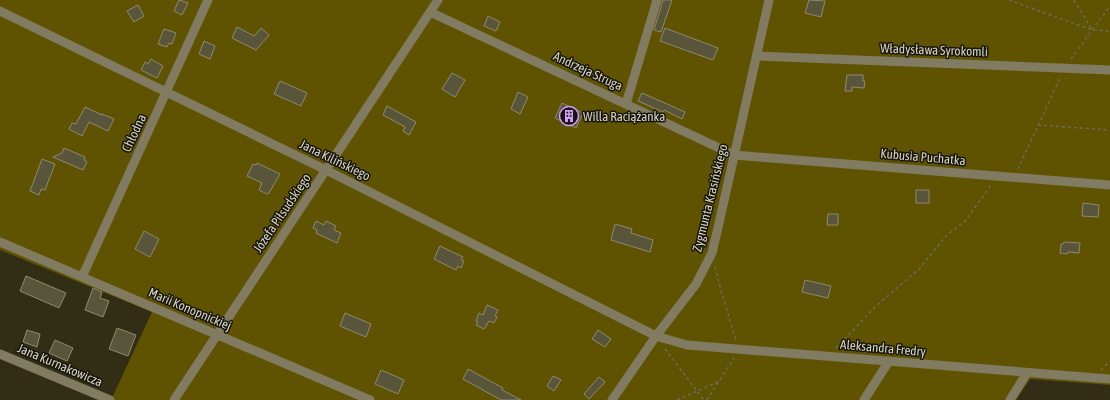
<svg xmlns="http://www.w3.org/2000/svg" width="1110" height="400" viewBox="0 0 1110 400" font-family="'Asap Condensed',sans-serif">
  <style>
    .forest { fill: #5f5302 }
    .building { fill: #59553b; stroke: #8e8a6e }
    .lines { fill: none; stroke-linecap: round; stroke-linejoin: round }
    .path { stroke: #6e6a56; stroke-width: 1.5; stroke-dasharray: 3 3; stroke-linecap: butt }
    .street { stroke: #807b61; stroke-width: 9 }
    .labels { text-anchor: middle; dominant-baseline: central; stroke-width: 3; stroke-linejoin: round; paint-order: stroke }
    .street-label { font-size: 13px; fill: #d5d2c4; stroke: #18160c }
    .poi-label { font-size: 13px; fill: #d5d2c4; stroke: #18160c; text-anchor: start }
  </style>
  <rect width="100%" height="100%" fill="#322e16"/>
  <!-- forest -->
  <path class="forest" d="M0 0H1110V385L1030 379 1016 400H111L152 312 0 250Z"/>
  <!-- building -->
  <path class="building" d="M179 0 188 3 182 15 174 11Z
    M663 0H672L661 32 654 30Z
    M809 0 825 1 821 17 805 13Z
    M138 5 144 16 134 22 127 11Z
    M488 16 500 22 496 31 484 26Z
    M237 27 254 36 261 28 269 35 256 50 232 38Z
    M665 28 718 48 713 60 660 41Z
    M164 29 176 33 172 44 169 43 167 47 158 44Z
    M204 41 215 46 210 59 199 54Z
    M151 59 163 66 157 78 141 70 145 62 148 64Z
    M452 73 465 80 455 97 442 89Z
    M847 75H863V81H865L864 88 852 87V91H845Z
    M280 81 307 93 301 106 274 94Z
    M518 92 528 97 520 114 511 109Z
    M642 93 685 112 682 119 664 110 663 112 638 101Z
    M562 103 583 113 576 128 555 118Z
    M387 106 416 122 409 135 403 131 405 127 383 115Z
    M85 107 102 115V114L114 119 108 131 89 122 82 136 69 129 72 123 76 124Z
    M64 148 85 157 84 160 87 162 83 170 53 157 62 153Z
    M42 159 55 164 45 190 41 189 39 195 30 191Z
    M257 163 280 174 269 193 267 194 259 190 262 183 247 176 253 164 256 165Z
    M916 190H929V203H916Z
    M1083 203 1099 205 1098 217 1082 216Z
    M828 214H838V225H827Z
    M316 221 324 225 326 221 336 226 334 230 341 233 337 243 316 233 317 230 313 228Z
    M615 224 632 229 631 233 653 240 650 252 611 240Z
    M144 231 159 239 150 257 135 249Z
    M1064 242 1080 243 1079 253 1068 252 1067 254 1060 253 1061 244H1063Z
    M440 246 463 257 461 260 464 261 461 268 458 266 456 270 434 259Z
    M26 276 66 293 59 308 20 291Z
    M805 280 831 286 828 298 802 292Z
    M93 288 102 292 100 298 109 301 103 317 85 310Z
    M487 305 498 310 495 316 497 317 494 323 489 321 484 329 476 325 478 322 476 321 479 313 483 315Z
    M345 313 371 324 366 337 340 326Z
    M117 328 136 335 128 356 109 349Z
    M27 330 40 334 37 347 23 342Z
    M598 330 611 339 605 347 592 339Z
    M55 340 73 348 67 361 49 353Z
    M468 369 503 388 502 390 521 400H501L463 379Z
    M381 370 404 380 398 394 375 384Z
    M553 376 561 380 554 391 547 386Z
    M599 377 605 382 589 399 584 394Z"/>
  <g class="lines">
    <!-- path -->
    <path class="path" d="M1009 0 1092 30 1110 31
      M1074 0 1092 30
      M1071 59 1110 6
      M1038 125 1110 130
      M1018 169 1060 78
      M715 267 722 294 736 340
      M836 348 876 306 919 269 946 236 966 220 991 185
      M665 349 704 400
      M1101 370 1110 361
      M677 400 720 381
      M707 400 734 358"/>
    <!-- street -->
    <path class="street" d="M0 11 326 170 656 336 687 345 1110 379
      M430 12 734 155 1110 185
      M756 56 1110 70
      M626 104 657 0
      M0 242 370 400
      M82 277 208 0
      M0 354 110 400
      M174 400 438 0
      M612 400 656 336 696 284 712 253 717 232 769 0
      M864 400 889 361
      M1010 400 1027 373"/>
  </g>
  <!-- icons -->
  <defs>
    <g id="building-ring" transform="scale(1)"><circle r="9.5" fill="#18160c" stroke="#d39cfc" stroke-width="1.5"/><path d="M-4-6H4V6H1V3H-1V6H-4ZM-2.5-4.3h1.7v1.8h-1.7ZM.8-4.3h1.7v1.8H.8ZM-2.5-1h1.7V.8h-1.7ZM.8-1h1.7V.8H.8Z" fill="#d39cfc"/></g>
  </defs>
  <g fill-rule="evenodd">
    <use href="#building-ring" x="569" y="116"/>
  </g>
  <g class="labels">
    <!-- street labels -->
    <g class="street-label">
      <text transform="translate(934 50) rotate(2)">Władysława Syrokomli</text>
      <text transform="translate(588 71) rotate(25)">Andrzeja Struga</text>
      <text transform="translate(134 133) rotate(-65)">Chłodna</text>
      <text transform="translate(923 157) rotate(5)">Kubusia Puchatka</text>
      <text transform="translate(335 160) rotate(26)">Jana Kilińskiego</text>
      <text transform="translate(710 198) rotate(-76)">Zygmunta Krasińskiego</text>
      <text transform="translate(282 213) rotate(-56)">Józefa Piłsudskiego</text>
      <text transform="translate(190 309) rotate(23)">Marii Konopnickiej</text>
      <text transform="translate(883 348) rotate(5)">Aleksandra Fredry</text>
      <text transform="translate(60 365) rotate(23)">Jana Kurnakowicza</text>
    </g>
    <!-- poi labels -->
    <g class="poi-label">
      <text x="583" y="116">Willa Raciążanka</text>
    </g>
  </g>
</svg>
